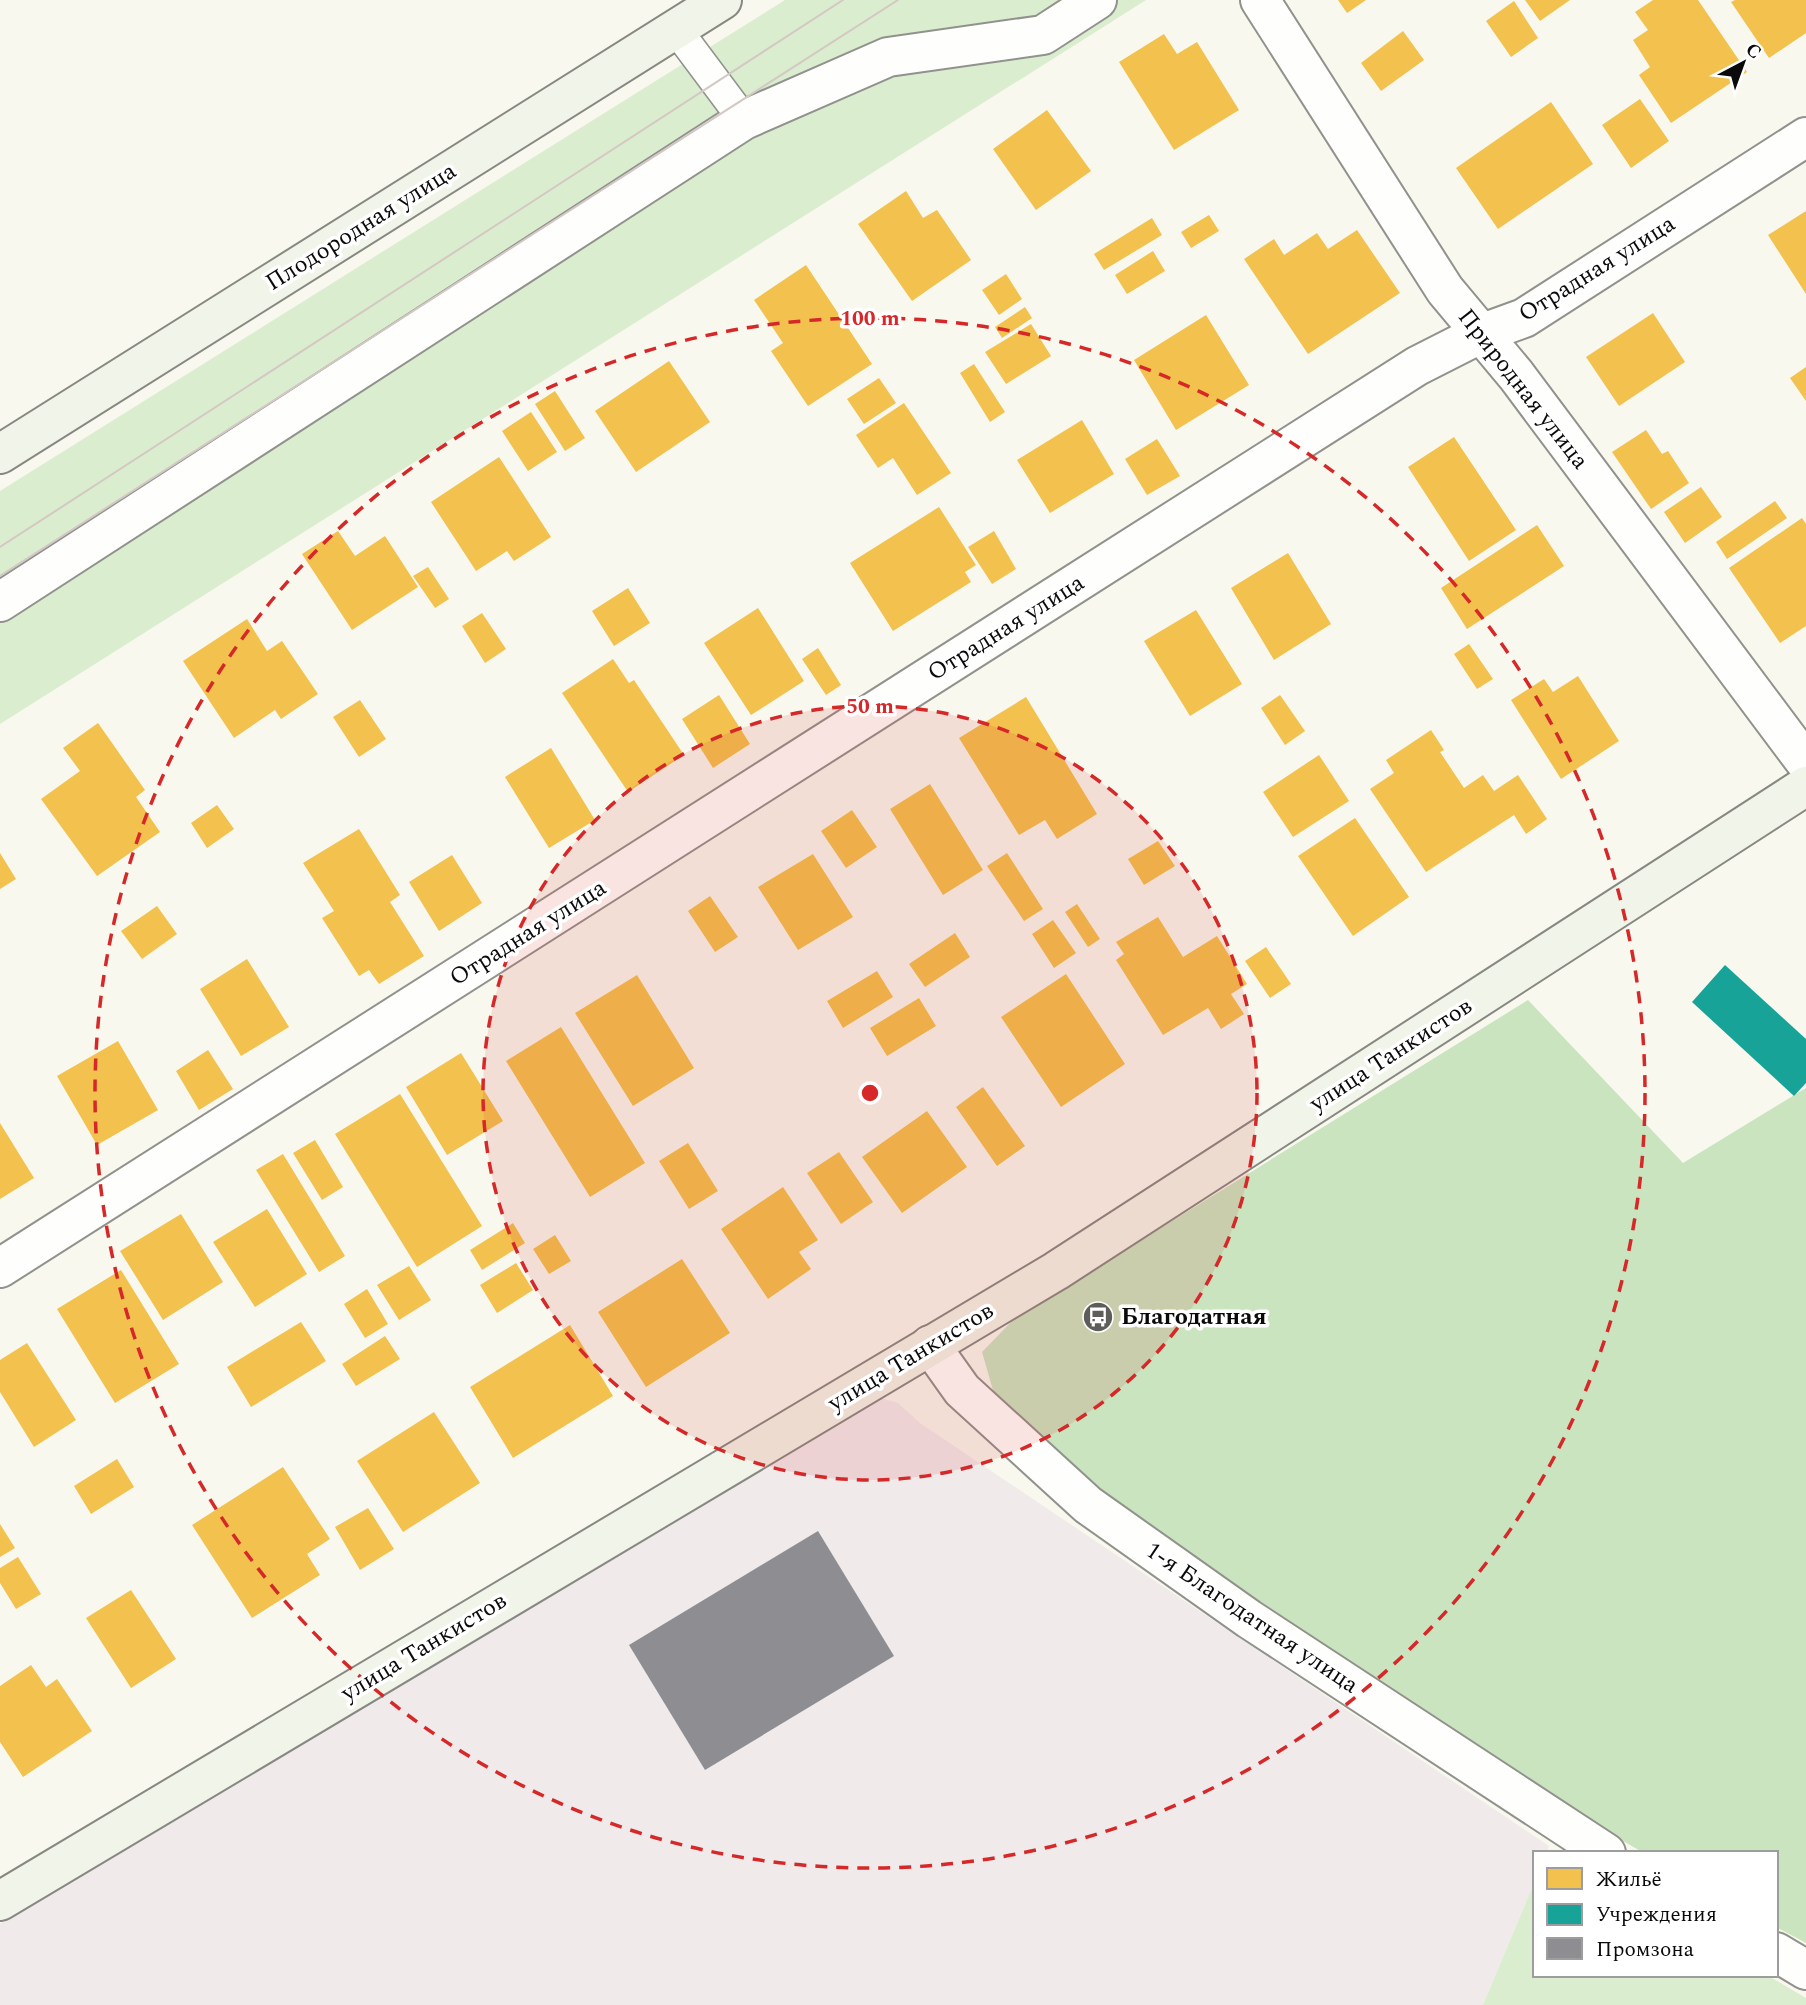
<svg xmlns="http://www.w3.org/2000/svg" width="1806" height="2005" viewBox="0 0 1806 2005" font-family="Spectral,serif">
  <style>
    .industrial { fill: #f0eaea }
    .green { fill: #daedcf }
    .forest { fill: #c9e4be }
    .homes { fill: #f2c14e }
    .public { fill: #17a398 }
    .industry { fill: #8d8d92 }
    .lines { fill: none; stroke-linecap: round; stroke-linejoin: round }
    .lane-casing { stroke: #91918d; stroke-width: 33 }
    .street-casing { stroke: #91918d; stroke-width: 42 }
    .secondary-casing { stroke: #888883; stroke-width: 42 }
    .lane { stroke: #fefefc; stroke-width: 30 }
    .street { stroke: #fefefc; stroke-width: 38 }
    .secondary { stroke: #f1f4e8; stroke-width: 38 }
    .tram { stroke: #d4c8c4; stroke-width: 2 }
    .ring { fill: none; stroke: #d62828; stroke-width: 3.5; stroke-dasharray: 12 9 }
    .labels { text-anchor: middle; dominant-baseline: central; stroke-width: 7; stroke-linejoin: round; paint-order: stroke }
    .street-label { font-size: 24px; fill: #0a0a0a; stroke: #fff }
    .poi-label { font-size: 24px; font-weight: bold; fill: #0a0a0a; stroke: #fff; text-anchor: start }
    .centre { fill: #d62828; stroke: #fff; stroke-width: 3.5 }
    .ring-label { font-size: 21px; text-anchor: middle; font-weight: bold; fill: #d62828; stroke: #fff; stroke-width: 7; stroke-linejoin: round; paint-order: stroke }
  </style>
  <rect width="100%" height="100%" fill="#f8f8ee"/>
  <!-- industrial -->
  <path class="industrial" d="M871 1395 898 1403 920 1423 1549 1846 1546 1853H1535V1881L1483 2005H0V1924Z"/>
  <!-- green -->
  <path class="green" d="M785 0H1146L0 724V491Z
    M1535 1881V1975H1767L1806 1998V2005H1483Z"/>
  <!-- forest -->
  <path class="forest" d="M1528 1000 1683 1163 1806 1088V1943L1776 1927V1853H1644L1574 1813 1264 1610 1116 1504 994 1394 982 1352 1014 1319Z"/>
  <!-- homes -->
  <path class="homes" d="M1338 0H1366L1347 13Z
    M1525 0H1570L1540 21Z
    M1653 0H1698L1747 72 1671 123 1639 75 1650 67 1633 40 1648 30 1635 12Z
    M1735 0H1806V33L1769 58 1731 2Z
    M1514 1 1538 38 1511 57 1486 21Z
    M1403 31 1424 60 1381 91 1361 63Z
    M1164 34 1177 54 1197 42 1239 110 1174 150 1119 62Z
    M1640 99 1669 141 1631 168 1602 125Z
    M1551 102 1593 164 1498 229 1456 168Z
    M1047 110 1091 171 1036 210 993 149Z
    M906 191 923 218 937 210 971 260 912 301 858 224Z
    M1806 211V294L1768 235Z
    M1209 215 1219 231 1191 248 1181 232Z
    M1152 218 1162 235 1104 270 1094 254Z
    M1357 230 1400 293 1308 354 1244 259 1274 239 1284 255 1317 233 1328 249Z
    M1153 251 1165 271 1127 294 1115 275Z
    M806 265 872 364 808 406 771 351 783 343 754 300Z
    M1006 274 1022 299 999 315 982 290Z
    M1025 307 1032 318 1002 338 995 327Z
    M1653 313 1685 362 1619 406 1586 357Z
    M1206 315 1249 385 1176 430 1134 360Z
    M1031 324 1051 356 1006 384 985 352Z
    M669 361 710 422 636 472 595 411Z
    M974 364 1005 412 990 422 960 373Z
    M1806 367V401L1790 378Z
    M879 378 896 403 864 424 847 399Z
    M555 391 585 438 565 451 535 404Z
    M904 403 951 473 917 495 893 458 878 468 856 435Z
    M531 412 557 452 528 471 502 431Z
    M1082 420 1114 474 1050 513 1017 460Z
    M1646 430 1662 454 1668 451 1689 483 1651 509 1612 452Z
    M1454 437 1516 530 1469 561 1408 467Z
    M1157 439 1180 476 1147 495 1125 459Z
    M499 457 551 537 514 561 507 551 476 571 431 502Z
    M1701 487 1722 517 1685 543 1664 512Z
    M1775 501 1787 518 1727 559 1716 542Z
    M939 507 976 565 965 572 971 582 893 631 850 563Z
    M1802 518 1806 524V626L1780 643 1729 568Z
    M1537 525 1564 566 1467 629 1441 588Z
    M338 531 355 556 385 536 418 587 352 630 302 554Z
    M994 531 1016 569 992 584 968 547Z
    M1288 553 1331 624 1274 660 1231 588Z
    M428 567 449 599 435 608 413 576Z
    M628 588 650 623 614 646 592 611Z
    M758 608 804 681 751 715 704 643Z
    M1196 610 1242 684 1190 716 1144 641Z
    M482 613 506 649 485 663 462 626Z
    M247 619 267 651 282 641 318 694 281 719 275 710 234 738 183 661Z
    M1469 644 1493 679 1477 689 1454 654Z
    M818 648 841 685 826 695 802 659Z
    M613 659 629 683 634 680 684 755 628 792 562 693Z
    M1578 676 1619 741 1561 779 1511 700 1544 679 1553 692Z
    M719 695 750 744 713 768 682 719Z
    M1280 695 1305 731 1285 745 1261 708Z
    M1026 697 1097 814 1057 839 1045 820 1019 835 959 738Z
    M360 700 386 739 359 757 333 717Z
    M98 723 145 790 136 797 160 832 97 876 41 799 80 771 63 748Z
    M1431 730 1444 750 1440 752 1464 788 1483 775 1494 791 1518 775 1547 819 1526 834 1514 815 1426 872 1370 789 1394 773 1386 760Z
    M551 748 595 820 549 848 505 777Z
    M1319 755 1349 801 1293 837 1263 792Z
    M930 784 983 870 943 895 890 809Z
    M217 805 234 829 207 848 191 823Z
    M852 810 877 847 846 868 821 831Z
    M1355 818 1409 897 1353 936 1298 856Z
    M359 829 400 895 390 902 424 956 379 984 369 970 359 976 322 918 334 911 303 863Z
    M1158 841 1175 866 1144 885 1128 859Z
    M0 853 16 879 0 889Z
    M1007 853 1043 909 1024 921 987 866Z
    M813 854 853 917 798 950 758 887Z
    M452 855 482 903 439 931 409 882Z
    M710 896 738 937 715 952 688 911Z
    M1077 904 1100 939 1088 947 1065 912Z
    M157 906 177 934 142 959 121 931Z
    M1158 917 1183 957 1217 936 1247 984 1231 994 1244 1014 1221 1029 1208 1008 1163 1035 1116 960 1124 954 1116 942Z
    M1053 920 1076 953 1054 968 1032 934Z
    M955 933 970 957 925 987 909 964Z
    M1266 947 1291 984 1270 998 1245 961Z
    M247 959 289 1027 241 1056 200 989Z
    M877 971 893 997 843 1028 827 1001Z
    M1066 974 1125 1064 1061 1107 1001 1017Z
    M637 975 694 1068 633 1106 575 1013Z
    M919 998 936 1026 887 1056 870 1028Z
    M561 1027 645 1163 590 1197 506 1061Z
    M118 1041 158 1110 97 1145 57 1076Z
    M208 1050 233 1089 199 1110 176 1071Z
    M461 1053 503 1121 447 1155 406 1087Z
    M983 1087 1025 1146 997 1166 956 1107Z
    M400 1094 482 1226 417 1267 335 1134Z
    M927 1111 967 1167 902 1213 862 1157Z
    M0 1123 34 1178 0 1199Z
    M315 1140 343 1187 322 1200 293 1153Z
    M688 1143 718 1191 689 1209 659 1161Z
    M839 1152 873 1202 841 1224 807 1173Z
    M283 1154 345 1256 319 1272 256 1170Z
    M783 1187 818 1240 799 1252 811 1269 768 1299 721 1229Z
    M267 1209 307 1274 255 1307 213 1242Z
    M181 1214 223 1282 163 1320 120 1251Z
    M513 1223 525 1243 482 1270 470 1250Z
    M555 1235 571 1261 549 1274 533 1249Z
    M682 1259 730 1333 646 1387 598 1312Z
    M516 1263 533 1290 497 1313 480 1285Z
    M409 1266 431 1300 399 1320 377 1285Z
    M121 1270 179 1364 115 1403 57 1309Z
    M367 1289 388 1324 365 1338 344 1304Z
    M301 1322 326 1361 251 1407 227 1367Z
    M570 1325 613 1396 513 1458 470 1387Z
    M385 1336 400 1359 356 1386 342 1364Z
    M27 1343 76 1420 34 1447 0 1392V1360Z
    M434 1412 480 1483 403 1532 357 1461Z
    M117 1459 134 1487 91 1514 74 1486Z
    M283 1467 330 1539 307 1554 320 1575 252 1618 192 1525Z
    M368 1508 394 1549 360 1570 335 1527Z
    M0 1524 15 1548 0 1557Z
    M18 1557 41 1594 16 1609 0 1583V1568Z
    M131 1590 176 1659 131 1688 86 1618Z
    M31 1665 46 1687 57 1679 92 1731 23 1777 0 1742V1686Z"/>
  <!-- public -->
  <path class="public" d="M1725 965 1806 1039V1083L1794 1096 1692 1002Z"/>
  <!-- industry -->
  <path class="industry" d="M818 1531 894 1656 705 1770 629 1645Z"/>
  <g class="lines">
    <!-- lane casing -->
    <g class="lane-casing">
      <path id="lane" d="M676 29 744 120"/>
    </g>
    <!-- street casing -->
    <g class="street-casing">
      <path id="street" d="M1260 0 1445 290 1516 375 1806 763
        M0 602 744 120 888 57 1043 35 1097 0
        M0 1268 1417 366 1480 334 1524 318 1806 137
        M930 1345 962 1390 1088 1505 1249 1619 1606 1853
        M1776 1952 1806 1970"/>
    </g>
    <!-- secondary casing -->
    <g class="secondary-casing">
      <path id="secondary" d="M0 454 722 0
        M0 1901 1056 1271 1806 786"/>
    </g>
    <!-- lane -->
    <use href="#lane" class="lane"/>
    <!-- street -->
    <use href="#street" class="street"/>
    <!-- secondary -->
    <use href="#secondary" class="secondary"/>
    <!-- tram -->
    <path class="tram" d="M0 547 843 0
      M0 576 898 0"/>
  </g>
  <!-- distance rings -->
  <circle cx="870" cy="1093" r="387" fill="#d62828" fill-opacity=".12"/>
  <g class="ring">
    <circle cx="870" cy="1093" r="387"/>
    <circle cx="870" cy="1093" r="775"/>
  </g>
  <!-- icons -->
  <defs>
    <g id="bus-disc" transform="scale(1.575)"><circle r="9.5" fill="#5d5d5a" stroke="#fff"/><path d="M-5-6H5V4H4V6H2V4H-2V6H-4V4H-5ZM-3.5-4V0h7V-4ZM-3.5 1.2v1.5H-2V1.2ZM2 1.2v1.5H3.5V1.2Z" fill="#fff"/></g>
  </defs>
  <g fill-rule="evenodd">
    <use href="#bus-disc" x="1098" y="1317"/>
  </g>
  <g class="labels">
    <!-- street labels -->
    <g class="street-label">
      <text transform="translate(361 227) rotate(-32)">Плодородная улица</text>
      <text transform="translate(1597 269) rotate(-32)">Отрадная улица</text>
      <text transform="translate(1523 389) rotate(52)">Природная улица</text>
      <text transform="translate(1006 628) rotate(-32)">Отрадная улица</text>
      <text transform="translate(528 933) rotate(-32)">Отрадная улица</text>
      <text transform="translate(1391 1055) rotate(-33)">улица Танкистов</text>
      <text transform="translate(911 1357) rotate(-31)">улица Танкистов</text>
      <text transform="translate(1252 1618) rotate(34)">1-я Благодатная улица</text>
      <text transform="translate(424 1647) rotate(-31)">улица Танкистов</text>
    </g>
    <!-- poi labels -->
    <g class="poi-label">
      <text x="1121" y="1317">Благодатная</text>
    </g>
  </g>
  <circle cx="870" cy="1093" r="10" class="centre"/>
  <g class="ring-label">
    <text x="870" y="325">100 m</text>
    <text x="870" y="713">50 m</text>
  </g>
  <!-- legend -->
  <rect x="1533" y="1851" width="245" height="126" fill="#ffffff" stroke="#9d9d9d" stroke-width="2"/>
  <rect x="1547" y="1868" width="35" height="21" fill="#f2c14e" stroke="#9d9d9d" stroke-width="2"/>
  <text x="1596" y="1886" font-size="21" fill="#0a0a0a">Жильё</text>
  <rect x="1547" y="1904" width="35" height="21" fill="#17a398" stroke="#9d9d9d" stroke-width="2"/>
  <text x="1596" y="1921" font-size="21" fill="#0a0a0a">Учреждения</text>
  <rect x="1547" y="1938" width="35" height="21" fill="#8d8d92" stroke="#9d9d9d" stroke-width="2"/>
  <text x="1596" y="1956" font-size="21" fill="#0a0a0a">Промзона</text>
  <!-- north arrow -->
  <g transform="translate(1743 63) rotate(41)" stroke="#ffffff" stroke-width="5" paint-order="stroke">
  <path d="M0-5L12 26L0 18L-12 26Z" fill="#0a0a0a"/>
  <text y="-10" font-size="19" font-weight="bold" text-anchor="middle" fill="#0a0a0a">С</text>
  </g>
</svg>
